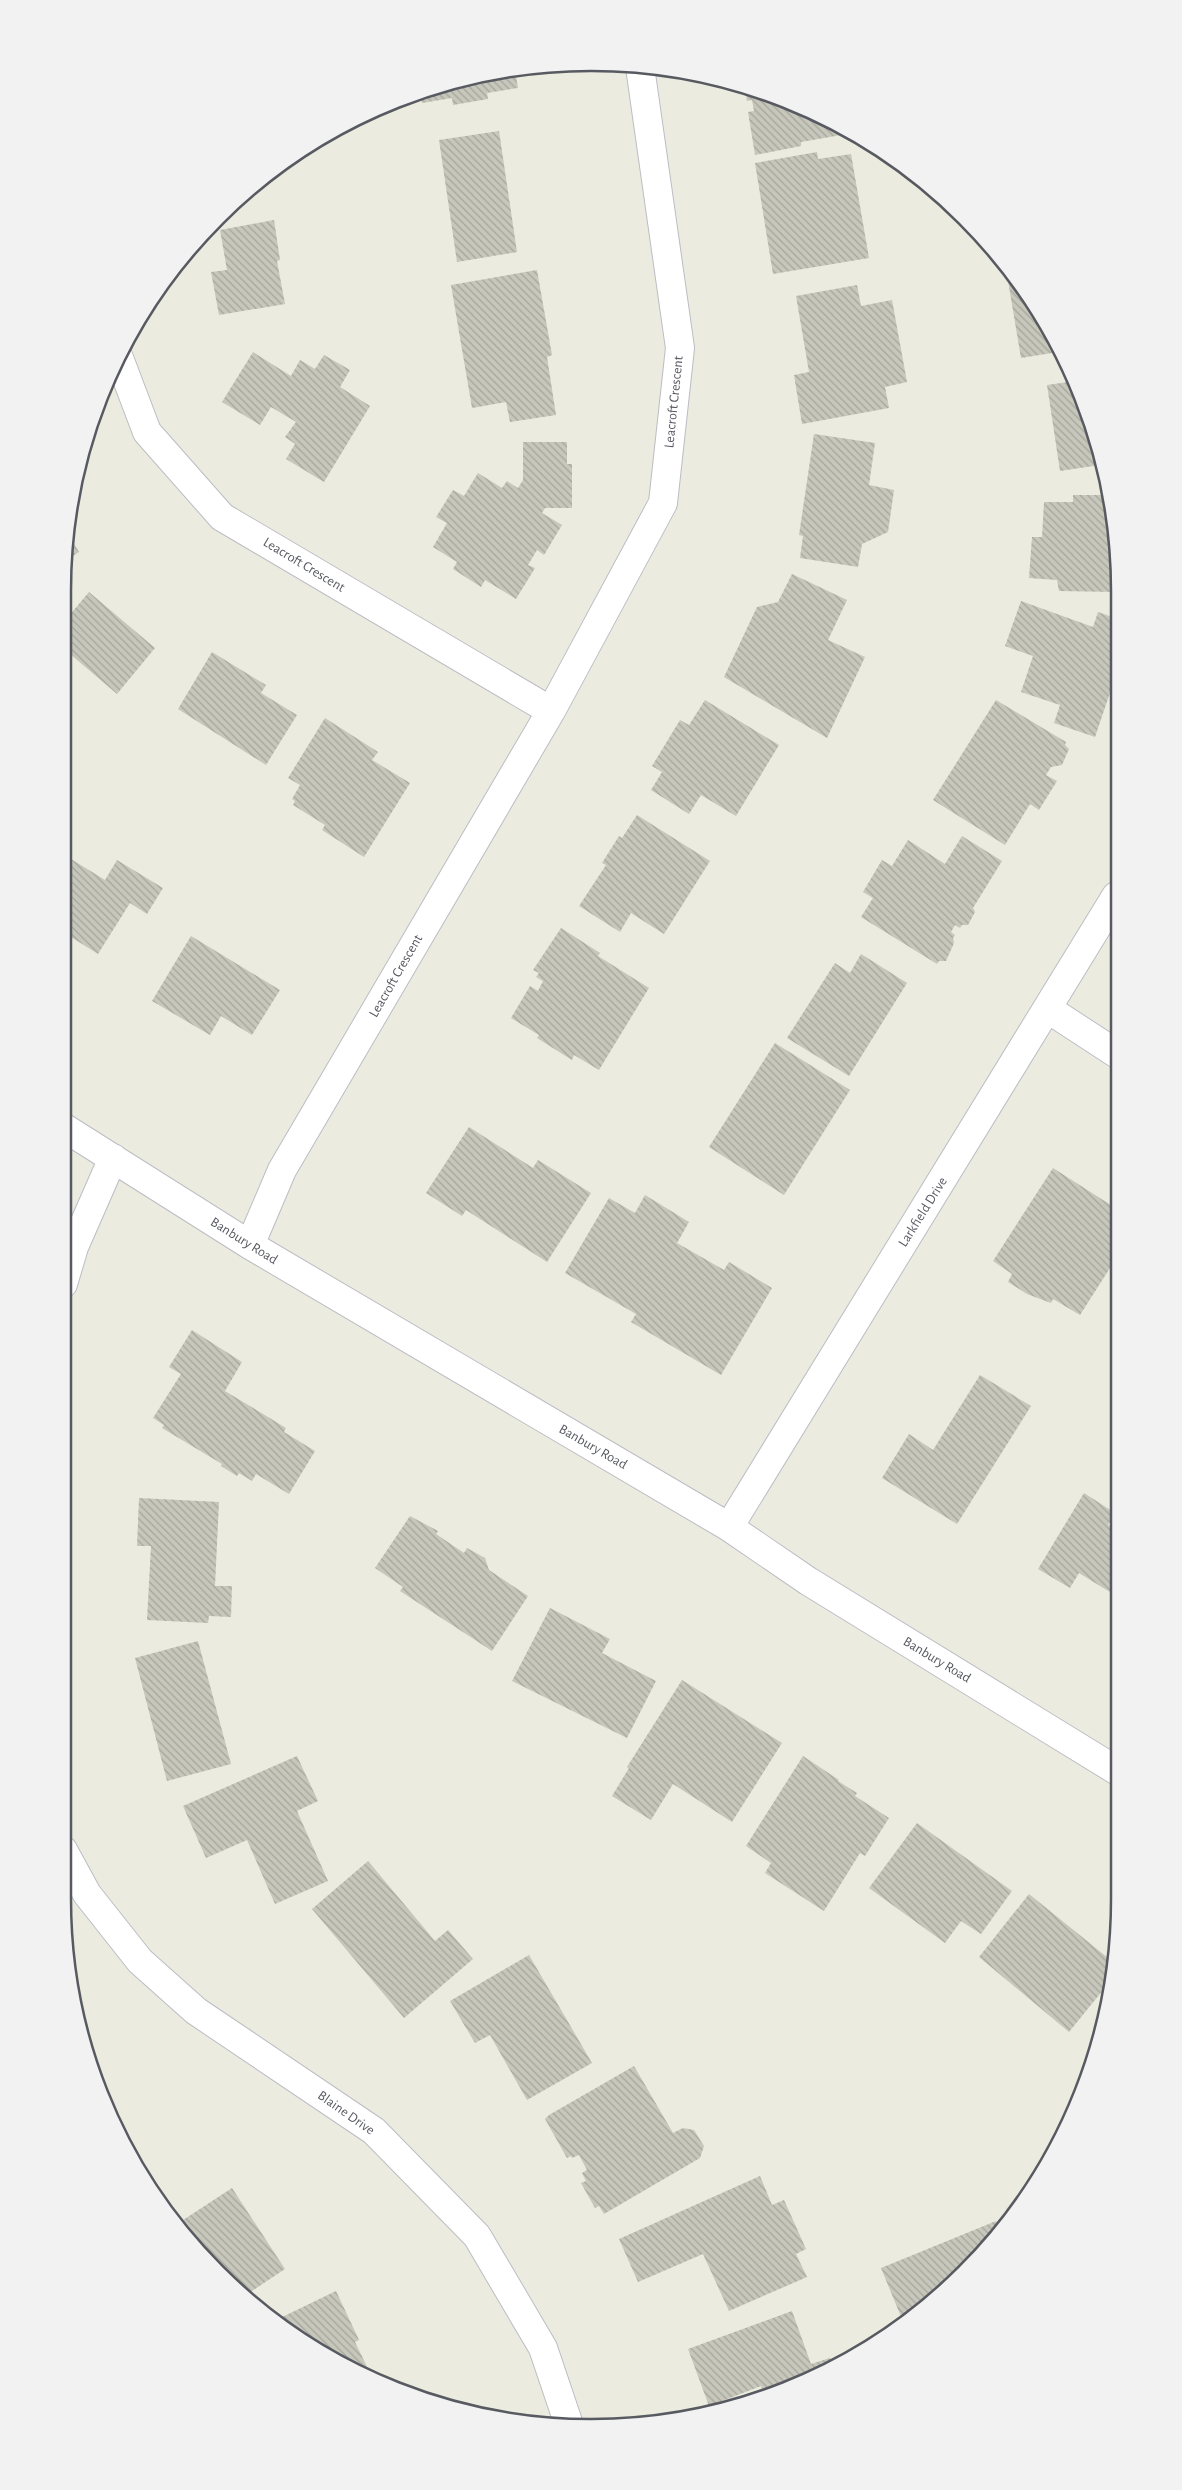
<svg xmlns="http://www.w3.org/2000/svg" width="1182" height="2490" viewBox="0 0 1182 2490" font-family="'Alegreya Sans',sans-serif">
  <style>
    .building { fill: url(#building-back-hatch) }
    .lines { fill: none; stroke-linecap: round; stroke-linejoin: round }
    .minor-casing { stroke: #bcbdc4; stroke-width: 30 }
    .minor { stroke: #fff; stroke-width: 28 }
    .labels { text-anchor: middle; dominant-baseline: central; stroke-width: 5; stroke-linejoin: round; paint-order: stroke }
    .street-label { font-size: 14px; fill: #585a61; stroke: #fff }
    .rim { fill: none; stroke: #585a61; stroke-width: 2.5 }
  </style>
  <defs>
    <pattern id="building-back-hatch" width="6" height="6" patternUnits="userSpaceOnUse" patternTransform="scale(1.25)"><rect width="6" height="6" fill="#c7c7bc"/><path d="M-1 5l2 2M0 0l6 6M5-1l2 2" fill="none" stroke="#a4a59c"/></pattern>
  </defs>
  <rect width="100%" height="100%" fill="#ebecdf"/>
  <!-- building -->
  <path class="building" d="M515 70 518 88 487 93 488 99 453 105 452 98 422 103 420 93 488 73Z
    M745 88 793 103 847 134 801 142V146L755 155 748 112 754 111 752 100 747 101Z
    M499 131 517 252 457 262 439 140Z
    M817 152 818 159 851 154 869 258 773 274 755 163Z
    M274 220 280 260 277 261 285 304 219 315 211 272 227 270 220 230Z
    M537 270 552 355 547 357 556 415 510 422 506 402 472 408 451 285Z
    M1013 274 1023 291 1058 352 1021 358 1007 275Z
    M857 285 861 306 892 300 907 382 885 387 889 408 802 424 794 375 809 372 796 296Z
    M253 352 291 376 300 360 315 369 324 355 350 370 340 387 370 406 324 482 286 459 295 444 285 437 296 422 271 407 260 425 222 402Z
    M1075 381 1079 388 1100 465 1060 471 1047 385Z
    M814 434 875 443 869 485 894 490 888 532 862 544 858 567 800 558 803 536 799 535Z
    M523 442H567V464H572V508H545L542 513 562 525 544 555 537 550 528 565 535 568 516 599 485 580 481 587 453 569 457 562 433 547 447 523 436 517 453 490 464 496 478 473 502 488 507 481 518 488 523 480Z
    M1073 495H1108L1115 522V592L1059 591 1057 580 1029 578 1032 537H1042L1044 502H1073Z
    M68 534 79 552 65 561 66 555Z
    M792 574 847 600 828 640 865 657 827 738 724 677 757 607 778 602Z
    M89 592 155 648 117 694 63 648V623Z
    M1021 601 1093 627 1098 612 1115 618V670L1113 676 1115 678 1095 737 1054 723 1060 705 1021 692 1033 656 1005 646Z
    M212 652 266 685 261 693 297 715 266 765 178 709Z
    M705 700 779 745 736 816 701 795 689 814 651 790 662 772 652 766 680 720 689 725Z
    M996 700 1066 742 1065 745 1069 749 1062 765 1051 767 1046 775 1057 781 1039 810 1030 804 1005 845 933 800Z
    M325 718 378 752 372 760 410 783 364 857 322 830 325 825 293 805 295 801 292 799 300 785 288 778Z
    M637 815 710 861 664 934 631 913 620 932 579 906 606 865 602 863 619 836 622 838Z
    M962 836 1002 861 973 908 975 912 968 925H962L960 928 955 925 951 932 955 935 953 938 954 943 946 961H939L937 964 861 917 873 898 863 892 882 860 892 866 908 840 945 864Z
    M63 854 105 880 117 860 163 888 147 914 130 903 98 954 63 932Z
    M561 928 600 953 598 956 649 988 599 1070 574 1055 572 1060 537 1038 539 1035 511 1018 530 986 538 991 543 981 536 977 539 973 533 970Z
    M191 936 280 990 252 1035 221 1016 210 1035 152 1001Z
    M861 954 907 983 849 1076 787 1038 835 963 850 973Z
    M775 1043 850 1090 784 1195 709 1147Z
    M469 1127 533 1168 538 1160 591 1193 547 1262 466 1210 462 1216 426 1193Z
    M1053 1168 1117 1209V1257L1080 1315 1053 1299 1051 1303 1027 1294 1008 1282 1012 1274 993 1261Z
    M645 1195 689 1222 677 1243 724 1270 729 1262 772 1288 721 1375 631 1322 636 1314 565 1273 609 1198 635 1213Z
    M192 1330 242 1362 225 1391 286 1428 284 1432 315 1451 289 1494 256 1474 252 1481 239 1473 237 1476 221 1466 222 1464 162 1428 164 1425 153 1418 181 1374 169 1367Z
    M980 1375 1031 1406 957 1524 882 1478 909 1434 933 1450Z
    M1084 1493 1115 1513 1108 1525 1118 1531V1597L1079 1573 1070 1588 1038 1569Z
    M139 1498 219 1502 215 1586H232L231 1617 209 1616 208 1623 147 1620 151 1546H137Z
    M410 1516 438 1531 436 1534 464 1553 467 1548 485 1558 489 1570 528 1596 492 1651 400 1591 403 1587 375 1568Z
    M550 1608 610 1639 602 1653 656 1681 627 1738 512 1681Z
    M198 1641 231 1764 167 1781 135 1658Z
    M682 1680 782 1743 732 1822 673 1784 651 1820 612 1796 629 1768 627 1767Z
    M297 1756 318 1801 297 1811 328 1881 275 1904 247 1840 206 1858 183 1806Z
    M803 1756 839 1780 838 1781 857 1793 855 1796 889 1818 865 1856 860 1853 824 1911 765 1873 771 1863 746 1846Z
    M917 1823 1012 1891 981 1934 961 1921 945 1943 869 1888Z
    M368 1861 435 1941 448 1930 473 1959 404 2018 312 1909Z
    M1029 1894 1113 1962 1112 1979 1069 2032 979 1957Z
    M529 1955 592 2063 527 2100 490 2035 475 2043 450 2001Z
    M634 2066 673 2133 683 2128 694 2130 704 2146 700 2158 604 2214 599 2206 595 2208 581 2183 586 2181 582 2173 587 2170 579 2155 572 2158 571 2156 567 2158 545 2119 549 2115Z
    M138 2161 164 2199 160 2201 134 2164Z
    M760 2176 772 2205 784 2200 806 2249 796 2254 807 2277 729 2311 703 2254 638 2282 619 2239Z
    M232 2188 285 2269 243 2297 193 2247 177 2224Z
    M996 2221 1000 2232 988 2248 904 2324 881 2268Z
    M336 2291 359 2340 355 2342 372 2377 327 2357 276 2320Z
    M792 2311 811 2364 830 2358 833 2367 765 2398 761 2386 709 2406 688 2349Z"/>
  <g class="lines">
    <!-- minor casing -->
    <g class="minor-casing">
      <path id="minor" d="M119 358 147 432 222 517 551 711
        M1048 1009 1117 1054
        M63 1127 250 1245 729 1527 808 1581 1119 1772
        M250 1245 282 1170 551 711 663 503 680 348 640 67
        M63 1284 74 1247 113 1158
        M729 1527 1116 896
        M63 1850 87 1894 140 1961 196 2011 374 2131 477 2236 543 2348 569 2425"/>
    </g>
    <!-- minor -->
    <use href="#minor" class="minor"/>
  </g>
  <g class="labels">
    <!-- street labels -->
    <g class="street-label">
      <text transform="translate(674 402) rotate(-84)">Leacroft Crescent</text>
      <text transform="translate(304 565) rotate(31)">Leacroft Crescent</text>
      <text transform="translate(396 976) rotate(-60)">Leacroft Crescent</text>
      <text transform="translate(923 1212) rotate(-58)">Larkfield Drive</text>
      <text transform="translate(244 1241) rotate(32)">Banbury Road</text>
      <text transform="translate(593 1447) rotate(30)">Banbury Road</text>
      <text transform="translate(937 1660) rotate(31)">Banbury Road</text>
      <text transform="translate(346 2113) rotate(35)">Blaine Drive</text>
    </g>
  </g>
  <!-- crop -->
  <path d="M0 0H1182V2490H0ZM591 71H591A520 520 0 0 1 1111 591V1899A520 520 0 0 1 591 2419H591A520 520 0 0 1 71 1899V591A520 520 0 0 1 591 71Z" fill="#f2f2f2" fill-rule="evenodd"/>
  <path class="rim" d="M591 71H591A520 520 0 0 1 1111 591V1899A520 520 0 0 1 591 2419H591A520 520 0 0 1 71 1899V591A520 520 0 0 1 591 71Z"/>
</svg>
